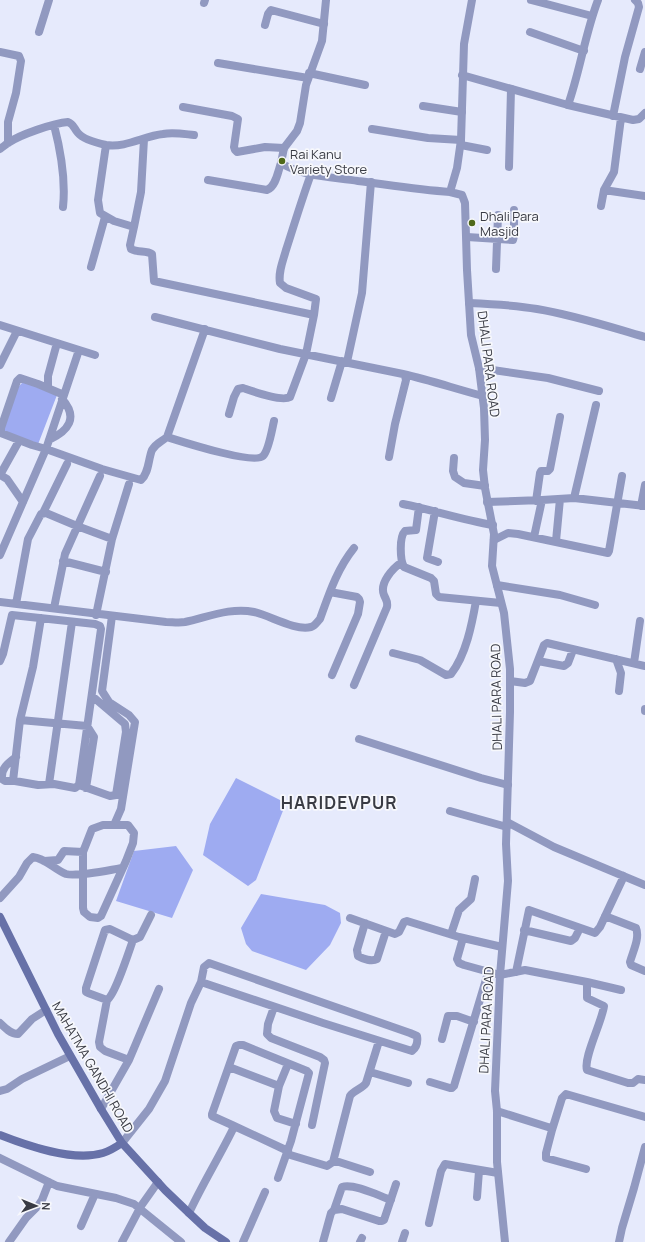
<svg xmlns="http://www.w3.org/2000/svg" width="645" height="1242" viewBox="0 0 645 1242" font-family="Manrope,sans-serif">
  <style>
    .water { fill: #9eabf1 }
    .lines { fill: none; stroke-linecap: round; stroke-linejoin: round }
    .minor { stroke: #9199c0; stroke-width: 8 }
    .tertiary { stroke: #9199c0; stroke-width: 8 }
    .secondary { stroke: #6771a8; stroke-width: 8 }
    .poi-dot { fill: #4f691a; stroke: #f7f8fc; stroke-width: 1.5 }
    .labels { text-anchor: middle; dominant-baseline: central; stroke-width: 3.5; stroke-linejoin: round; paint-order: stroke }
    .poi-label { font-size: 13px; fill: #393b44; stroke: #f7f8fc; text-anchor: start }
    .street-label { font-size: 13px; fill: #393b44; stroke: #f7f8fc }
    .district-label { font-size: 17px; font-weight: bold; letter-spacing: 1px; fill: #393b44; stroke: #f7f8fc }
  </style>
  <rect width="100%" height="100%" fill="#e6eafc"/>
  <!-- water -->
  <path class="water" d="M25 380 57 395 37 447 2 434 18 387Z
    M236 778 286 803 256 880 248 886 203 855 210 824Z
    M176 846 193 870 172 918 116 901 134 851Z
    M261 894 325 905 340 913 341 923 330 945 306 970 252 951 246 944 241 928Z"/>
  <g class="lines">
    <!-- minor -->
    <path class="minor" d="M531 0 592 16
      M204 3 205 0
      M265 25 268 14 271 10 324 24
      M39 32 49 0
      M530 32 584 51
      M0 52 19 56 21 61 16 93 8 122V143
      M218 63 308 78
      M640 69 645 52
      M309 73 365 85
      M568 105 633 120 639 119 645 113
      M423 106 462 112
      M183 107 232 116 238 119 234 147 235 150 237 152 265 147 284 148
      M613 116 625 57 639 7 638 3 635 0
      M54 125C61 152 66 179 63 207
      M372 129 428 138 461 140
      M106 145 98 200 100 213 114 221 134 227 130 245 131 249C138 253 146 250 152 254L154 281 314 315 316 299 286 288 280 283C278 272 283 261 286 250 294 225 302 199 311 174
      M461 145 487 150
      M0 149C3 147 5 145 8 143 19 135 54 123 68 122 74 124 74 129 78 133 84 140 97 143 106 145 126 148 144 136 163 134 173 132 184 134 194 135
      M509 167 511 89
      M208 180 267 190C276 187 278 171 281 163
      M604 190 645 196
      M601 206 604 190 614 172 621 118
      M134 227 141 192 144 139
      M467 237 513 240 514 236V210
      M91 267 105 217
      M496 269 498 215
      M469 303C492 304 515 305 537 309 574 315 610 327 645 337
      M155 317 280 349 403 374 405 376 406 380 395 424 389 457
      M0 325 95 355
      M347 362 362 293 371 182
      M0 365 17 331
      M479 368 548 378 599 391
      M403 374C430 380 456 389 483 396
      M48 388V376L57 343
      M64 395 38 384 20 378 17 381 1 428V433L32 445 46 449 79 350
      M331 398 342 361
      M229 414 234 397 238 389 243 388C252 391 282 402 290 397L306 354 314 315
      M167 437C180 441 254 465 263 456 269 450 272 429 274 421
      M49 440C68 431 79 418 62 399
      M454 458 453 471 455 477 464 483 485 486
      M0 475 19 441
      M0 475 7 479 23 502
      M574 498 596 405
      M536 501 540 473 541 471H548L550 469 560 417
      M487 502 542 500 574 498 645 506
      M403 504C433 510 462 520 493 525
      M641 506 645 485
      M419 507 416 530 405 531C399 537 400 560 404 567L431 578 434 581 436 594 439 597 501 603
      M435 511 427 558 438 562
      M43 513 67 464
      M534 537 542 500
      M112 539 129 484
      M494 540 508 533 518 534 608 553 609 551 622 476
      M556 541 560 499
      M0 555 46 449 102 469 141 480C149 473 148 460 152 450 156 443 161 442 167 437L205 329
      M63 561 106 572
      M497 585 560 595 595 605
      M330 592 357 597 359 599 360 602 358 614 332 675
      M0 602 166 622C172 622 179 623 185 622 208 617 231 607 254 612 271 616 295 631 311 627 315 626 317 622 320 619 329 594 337 569 354 548
      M16 604 28 539 41 514 46 513 77 526 112 539 96 615
      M54 608 65 554 100 476
      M112 616 102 691 109 702 129 715 135 722 121 809 114 825H128L134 833 133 843 126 861 101 916 98 918 90 917 84 912 83 908V852L92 829 103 825H114
      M393 653 420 660 446 675 451 674C466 655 472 624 476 601
      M616 659 621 673 619 691
      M0 661 3 654 12 615 95 624 100 626 101 629 79 785 75 788 54 784 38 785 15 781H5L2 779C1 768 8 763 16 757
      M538 661 564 666 568 663 573 650
      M634 663 640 621
      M510 681 525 683 530 681 544 645 547 643 645 666
      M354 685 387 607C388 601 386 600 384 595 379 583 393 568 402 562
      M645 711V709
      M20 720 87 726 94 737 86 788
      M359 739 481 778 508 785
      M13 781 20 720 33 667 41 618
      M49 784 72 622
      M79 785 110 796 116 795 126 732 125 724 92 696
      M450 811 507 827
      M507 822 554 847 645 885
      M44 861 58 860 64 851 83 852
      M0 898 19 877 27 863 33 857C45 858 55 870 66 874 77 877 109 870 122 868
      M605 916 636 928C640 938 633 951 630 962L631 965 645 971
      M350 918 395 934 399 932 404 922 407 921 459 937 502 947
      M365 923 357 950 358 956C363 959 372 962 377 959L386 931
      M524 930 571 941 575 938 580 928
      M451 934 459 910 471 899 475 879
      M463 938 457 959 459 963 464 965 500 975 525 970 587 982V998L604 1006C602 1022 583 1058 587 1070L628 1083H633L638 1079 645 1080
      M516 972 529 910 595 933 600 927 624 876
      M587 982 621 990
      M107 1000 88 993 86 992V988L104 933 105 930 110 929 133 940
      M274 1007 268 1024 267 1034 271 1038 320 1057 324 1060 325 1063 312 1125
      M0 1023C5 1028 11 1034 18 1034L32 1019 46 1010
      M442 1039 448 1016H457L474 1022
      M129 1060 105 1051 100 1047 99 1042 107 1000C115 995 129 951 133 940L140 937 151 915
      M288 1064 279 1086 274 1111 277 1118 296 1124
      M229 1067 279 1086
      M370 1072 408 1083
      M430 1082 450 1088H452L454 1086 488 973
      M101 1109 129 1060 159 989
      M497 1111 551 1128 552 1130 546 1153V1158L586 1169
      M232 1125 288 1151
      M552 1130 562 1098 566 1094 645 1117
      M122 1143 149 1109 165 1081 191 1003 201 982 204 967 209 963 410 1033 417 1036C418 1042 417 1047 412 1051L323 1023 201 982
      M287 1154 327 1166 333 1162H339L370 1172
      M0 1158 57 1186 116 1198 134 1204 181 1242
      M333 1162 350 1096C354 1090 362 1089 366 1083L379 1041
      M477 1197 479 1171
      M334 1210 342 1187C354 1183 379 1196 391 1200
      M189 1213C202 1185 218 1159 232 1131L233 1128 232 1125 212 1116V1114L236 1046 239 1045H243L307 1071 309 1073 291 1141 278 1178
      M429 1223 441 1171 445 1164 498 1173
      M81 1226 95 1194
      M9 1242 26 1218 38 1206 42 1200 49 1182
      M122 1242 141 1206 158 1182
      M243 1242 265 1192
      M323 1242 331 1213 334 1210 342 1209 379 1221H382L384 1220 396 1184
      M360 1242 362 1238
      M402 1242 405 1233
      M619 1242 622 1228 634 1188 645 1147"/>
    <!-- tertiary -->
    <path class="tertiary" d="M326 0 322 41 306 85 300 123 297 131 284 148 281 163C303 177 333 177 358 181 389 185 419 190 450 192
      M472 0 464 44 461 140 457 168 450 192 462 195 465 203 467 270 471 335 479 368 484 408 485 440 483 470 485 488 494 534 492 566 504 613 510 669V712L506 844 508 881 500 975 495 1091 497 1111V1162L505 1242
      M462 75 568 105C580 71 585 34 598 0
      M0 1091 7 1089 22 1079 70 1056"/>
    <!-- secondary -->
    <path class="secondary" d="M0 917 58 1034 101 1109 122 1143 165 1190 189 1213 205 1228 226 1242
      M0 1135C28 1146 73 1162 103 1153 110 1151 116 1147 122 1143"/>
  </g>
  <!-- markers -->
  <g class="poi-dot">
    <circle cx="282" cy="161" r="4"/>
    <circle cx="472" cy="223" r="4"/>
  </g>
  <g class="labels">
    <!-- poi labels -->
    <g class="poi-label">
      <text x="290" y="154">Rai Kanu<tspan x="290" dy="15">Variety Store</tspan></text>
      <text x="480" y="216">Dhali Para<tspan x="480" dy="15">Masjid</tspan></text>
    </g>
    <!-- street labels -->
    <g class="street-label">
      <text transform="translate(489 364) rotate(83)">DHALI PARA ROAD</text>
      <text transform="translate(496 697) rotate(-91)">DHALI PARA ROAD</text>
      <text transform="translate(486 1020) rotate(-87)">DHALI PARA ROAD</text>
      <text transform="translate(93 1067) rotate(60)">MAHATMA GANDHI ROAD</text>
    </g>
    <!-- district labels -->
    <g class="district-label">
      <text x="339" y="802">HARIDEVPUR</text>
    </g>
  </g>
  <!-- north arrow -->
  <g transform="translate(36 1206) rotate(91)" stroke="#f7f8fc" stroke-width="3" paint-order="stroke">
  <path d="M0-3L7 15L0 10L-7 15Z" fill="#393b44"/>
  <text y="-6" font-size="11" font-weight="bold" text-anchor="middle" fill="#393b44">N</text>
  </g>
</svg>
